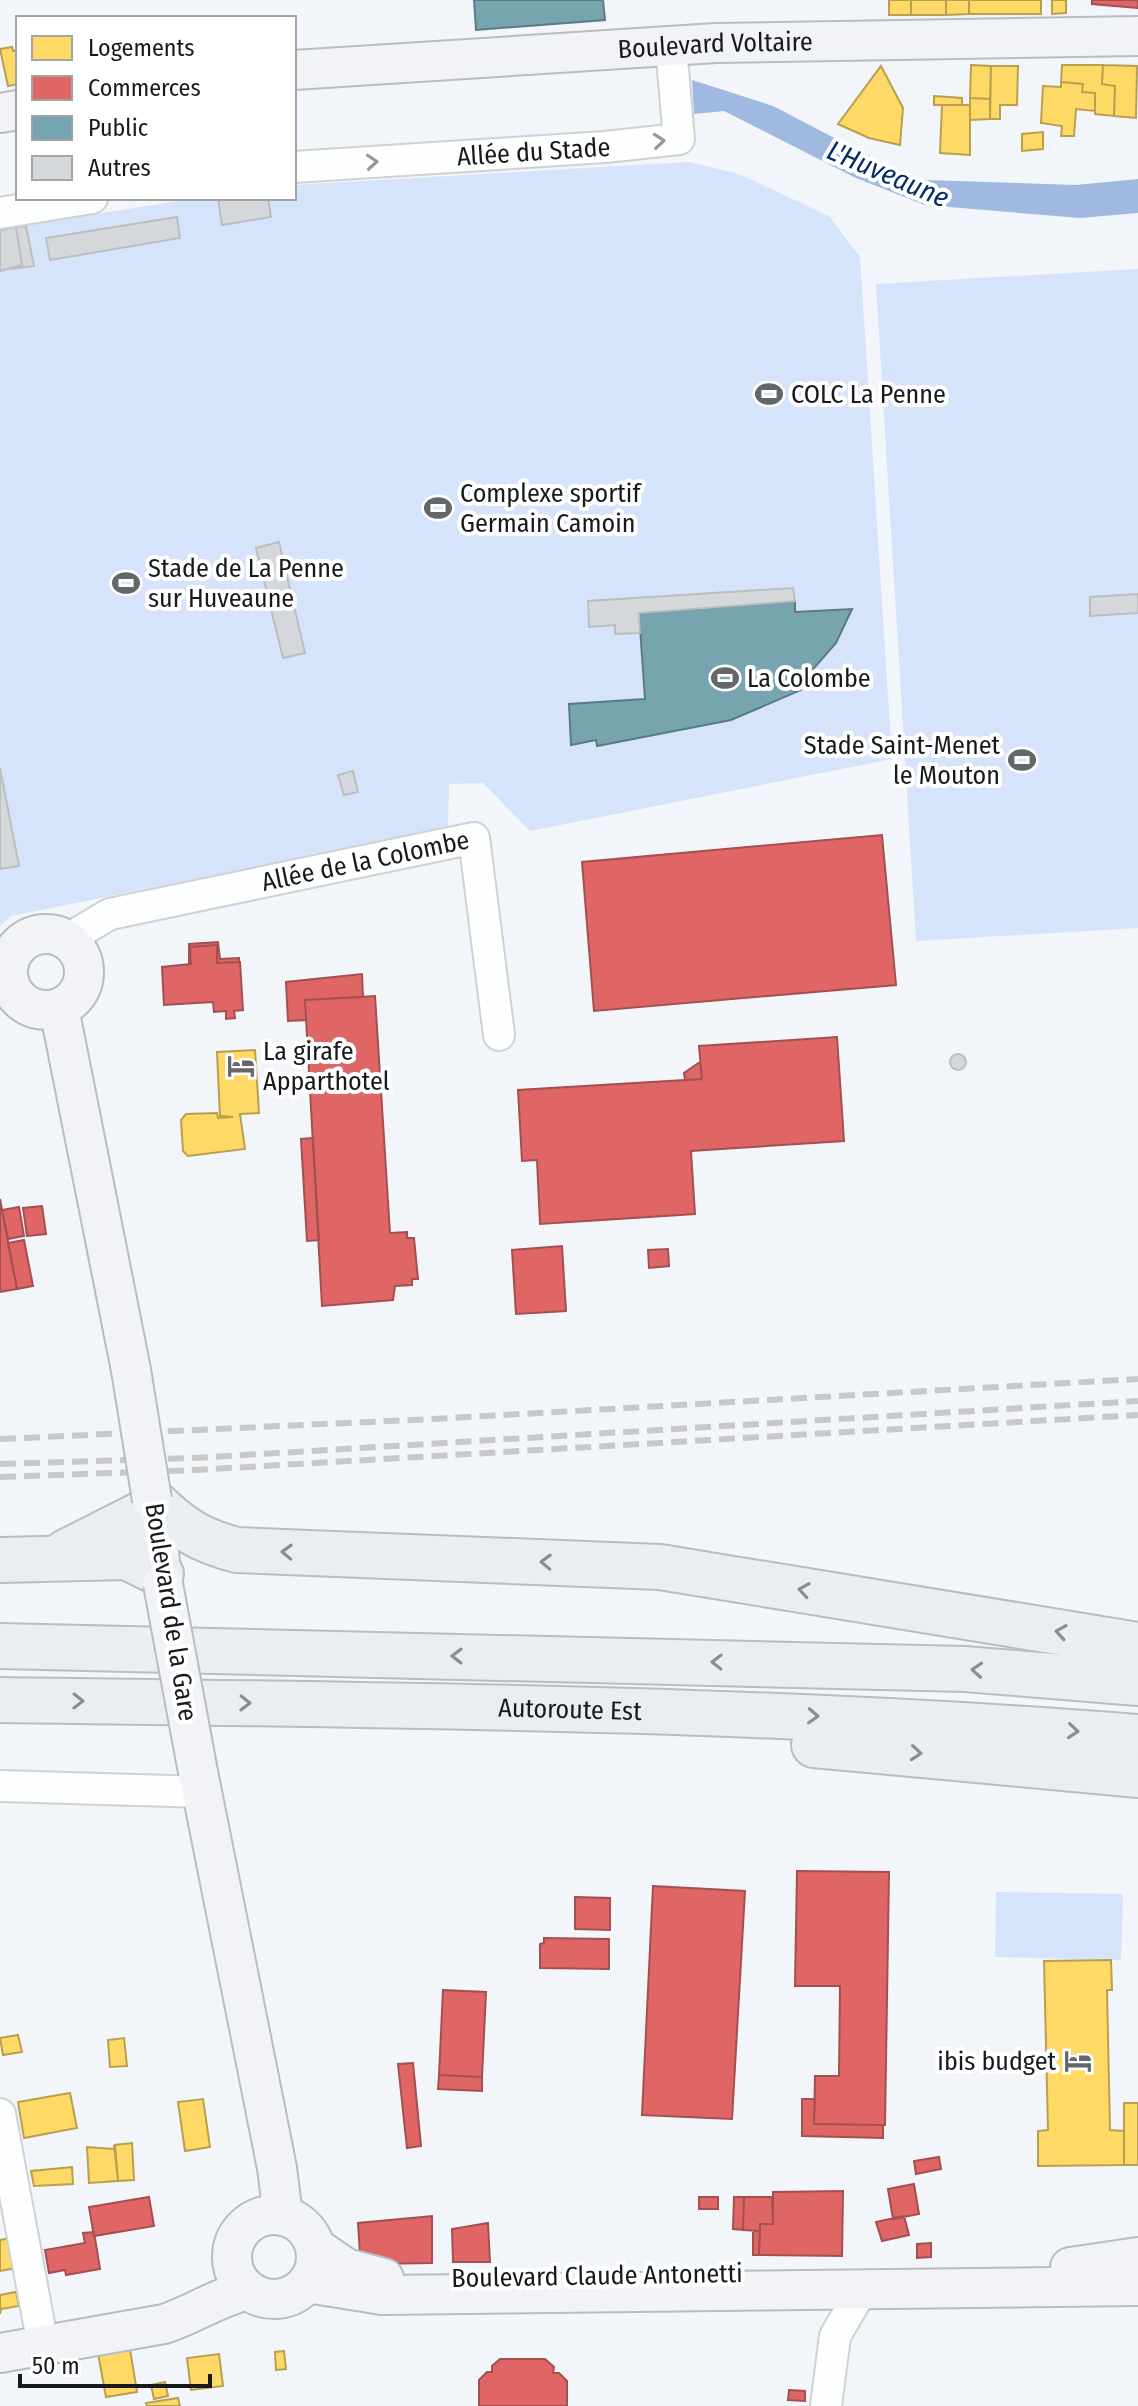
<svg xmlns="http://www.w3.org/2000/svg" width="1138" height="2406" viewBox="0 0 1138 2406" font-family="'Fira Sans Condensed',sans-serif">
  <style>
    .green { fill: #d5e4fa }
    .water { fill: #a0b9e0 }
    .homes { fill: #ffd966; stroke: #b99f50; stroke-width: 2 }
    .shops { fill: #e06666; stroke: #a44f50; stroke-width: 2 }
    .public { fill: #76a5af; stroke: #5a7b83; stroke-width: 2 }
    .building { fill: #d5d8db; stroke: #bcbdc0; stroke-width: 2 }
    .lines { fill: none; stroke-linecap: round; stroke-linejoin: round }
    .minor-casing { stroke: #cfd1d4; stroke-width: 34 }
    .major-casing { stroke: #b8bdc4; stroke-width: 42 }
    .highway-casing { stroke: #b8bdc4; stroke-width: 48 }
    .minor { stroke: #fdfefe; stroke-width: 30 }
    .major { stroke: #f1f3f7; stroke-width: 38 }
    .highway { stroke: #eaedf2; stroke-width: 44 }
    .rail { stroke: #c8c8c9; stroke-width: 6; stroke-dasharray: 16 8; stroke-linecap: butt }
    .major-bridge-casing { stroke: #b8bdc4; stroke-width: 42; stroke-linecap: butt }
    .major-bridge { stroke: #f1f3f7; stroke-width: 38 }
    .oneway { stroke: #969798 }
    .oneway2 { stroke: #8b8e91 }
    .labels { text-anchor: middle; dominant-baseline: central; stroke-width: 8; stroke-linejoin: round; paint-order: stroke }
    .street-label { font-size: 26px; fill: #17191b; stroke: #fff }
    .poi-label { font-size: 26px; fill: #17191b; stroke: #fff; text-anchor: start }
    .water-label { font-size: 28px; font-style: italic; fill: #052e6c; stroke: #fff }
  </style>
  <rect width="100%" height="100%" fill="#f2f5f9"/>
  <!-- green -->
  <path class="green" d="M689 162 739 174 829 216 860 257 892 759 530 831 483 783 449 784 448 828 11 916 0 926V229L198 198H294V185Z
    M1138 269V928L916 941 876 284Z
    M996 1892 1123 1894 1121 1960 995 1957Z"/>
  <!-- water -->
  <path class="water" d="M692 80 773 106 896 170 925 180 1076 185 1138 179V213L1080 218 925 205 856 178 724 111 694 114Z"/>
  <!-- homes -->
  <path class="homes" d="M889 0H911V15H889Z
    M911 0H946V15H911Z
    M946 0H969V14L946 15Z
    M969 0H1041V14H969Z
    M1052 0H1066V13L1052 14Z
    M12 47 13 51 18 50V84L8 86 0 49Z
    M971 65 991 66 990 99 970 98Z
    M1062 65H1103L1102 84 1115 86 1114 116 1095 114V93L1082 92 1083 84 1061 82Z
    M1103 65 1137 66 1136 118 1114 116 1115 86 1102 84Z
    M881 66 903 108 900 145 869 138 838 124Z
    M991 66H1018L1017 105H1000V119H990Z
    M1061 82 1083 84 1082 92 1095 93V111L1076 109 1074 136H1061L1062 126 1041 123 1043 86 1061 87Z
    M934 96 962 98V105H934Z
    M970 98 990 99V119L970 120Z
    M942 105H970V155L940 153Z
    M1043 132V149L1022 151V134Z
    M255 1050 259 1113 240 1114 245 1149 188 1156 183 1151 181 1120 186 1114 217 1113 218 1118 233 1117 220 1116 217 1052Z
    M1111 1960 1112 1990H1107L1110 2130 1124 2131V2165L1038 2166V2131L1048 2130 1044 1961Z
    M18 2035 22 2052 3 2055 0 2038Z
    M124 2038 127 2066 110 2067 108 2040Z
    M70 2093 77 2128 24 2138 18 2102Z
    M203 2099 210 2147 185 2151 178 2102Z
    M1124 2103H1138V2165H1124Z
    M132 2143 134 2180 118 2181 115 2145Z
    M114 2145 118 2181 89 2183 87 2147 114 2149Z
    M72 2167 73 2184 34 2186 31 2171Z
    M11 2238 17 2268 0 2271V2240Z
    M16 2292 19 2306 1 2309 0 2314V2295Z
    M129 2343 137 2392 106 2397 97 2348Z
    M284 2351 286 2369 276 2370 275 2352Z
    M219 2354 223 2386 191 2390 187 2358Z
    M165 2382 168 2396 154 2399 151 2385Z
    M178 2398 180 2406H147L146 2403Z"/>
  <!-- shops -->
  <path class="shops" d="M1092 0H1138V8L1092 4Z
    M882 835 896 985 594 1011 582 862Z
    M218 942 220 959 239 958V962L217 963V945L190 947 189 964V944Z
    M217 945V963L240 962 243 1010 234 1011 235 1018 226 1019V1011L214 1012 213 1002 164 1005 162 967 191 964 190 947Z
    M362 974 363 997 305 1000 306 1020 288 1021 286 982Z
    M375 996 390 1233 407 1232V1238H414L418 1279H412V1285L395 1286 393 1300 322 1306 305 1000Z
    M837 1037 844 1141 691 1151 695 1214 540 1224 537 1160 522 1161 518 1090 702 1079 699 1046Z
    M700 1062 702 1079 685 1080 684 1073Z
    M313 1138 319 1240 307 1241 301 1139Z
    M0 1199 17 1289 0 1292Z
    M42 1206 46 1234 27 1236 23 1208Z
    M19 1207 24 1236 8 1239 2 1210Z
    M24 1240 33 1286 17 1289 8 1243Z
    M562 1246 566 1311 516 1314 512 1250Z
    M668 1249 669 1266 649 1268 648 1250Z
    M797 1871 889 1872 885 2125 814 2124 815 2076H839L840 1986H795Z
    M653 1886 745 1891 732 2119 642 2115Z
    M575 1897 610 1898V1930L575 1929Z
    M544 1938 609 1939V1969L540 1968V1944L544 1943Z
    M443 1990 486 1992 482 2077 439 2075Z
    M413 2063 421 2146 407 2148 398 2064Z
    M439 2075 482 2077V2091L438 2089Z
    M802 2099H815L814 2124 883 2125V2138L802 2136Z
    M939 2157 941 2169 916 2174 914 2161Z
    M914 2184 919 2214 893 2219 888 2189Z
    M843 2191 842 2256 759 2255 760 2224H773V2192Z
    M149 2197 154 2226 94 2236 89 2207Z
    M699 2197H718V2209H699Z
    M734 2197H744L743 2230 733 2229Z
    M744 2197H772L773 2224H760V2231L743 2230Z
    M432 2216V2263L371 2264 360 2254 358 2223Z
    M904 2216 909 2235 882 2241 876 2222Z
    M488 2223 490 2262H453L452 2229Z
    M753 2231H760L759 2255H753Z
    M94 2232 100 2269 66 2275 65 2270 49 2273 45 2250 85 2243 83 2233Z
    M931 2243V2257L917 2258V2244Z
    M500 2359H545L554 2367 553 2373H559L567 2381V2406H479V2380L487 2372H492V2366Z
    M789 2390 805 2391V2401L788 2400Z"/>
  <!-- public -->
  <path class="public" d="M474 0H603L605 20 476 30Z
    M795 601V612L852 609 836 643 800 684 801 690 731 720 597 746 596 740 571 745 569 704 645 699 639 613Z"/>
  <!-- building -->
  <path class="building" d="M218 198H268L271 217 222 225Z
    M177 217 180 238 50 260 46 238Z
    M26 226 34 266 11 269 22 265 16 227Z
    M16 227 22 265 0 271V230Z
    M279 542 305 653 283 658 256 548Z
    M793 588 795 601 639 613 640 633 615 634V625L589 627 588 601Z
    M1138 594V613L1090 616V597Z
    M0 768 19 866 0 869Z
    M353 771 358 792 344 795 338 775Z
    M950 1062a8 8 0 1 1 16 0a8 8 0 1 1-16 0Z"/>
  <g class="lines">
    <!-- minor casing -->
    <g class="minor-casing">
      <g id="minor">
        <path id="s1" d="M294 167 605 147 679 139 671 47"/>
        <path d="M0 213 92 198"/>
        <path id="s2" d="M66 940 110 914 474 838 499 1035"/>
        <path d="M0 1786 204 1792"/>
        <path d="M0 2114 43 2345"/>
        <path d="M826 2406 835 2336 862 2290"/>
      </g>
    </g>
    <!-- major casing -->
    <g class="major-casing">
      <g id="major">
        <path id="s3" d="M294 70 716 43 1138 36"/>
        <path d="M0 113 18 110"/>
        <circle cx="46" cy="972" r="38"/>
        <path d="M59 1008 131 1370"/>
        <path d="M152 1500 163 1584"/>
        <path d="M198 1772 277 2168 283 2216"/>
        <circle cx="274" cy="2257" r="42"/>
        <path d="M315 2247 346 2268 384 2278"/>
        <path d="M1070 2267 1138 2257"/>
        <path d="M307 2283 382 2295 1138 2286"/>
        <path d="M0 2353 164 2324C195 2314 215 2298 248 2290"/>
      </g>
    </g>
    <!-- highway casing -->
    <g class="highway-casing">
      <g id="highway">
        <path d="M152 1500C179 1527 200 1541 237 1550L660 1567 1138 1645"/>
        <path d="M66 1552 153 1508"/>
        <path d="M0 1560 127 1557 161 1574"/>
        <path d="M0 1646 965 1669 1138 1683"/>
        <path id="s4" d="M0 1700C380 1705 759 1707 1138 1737"/>
        <path d="M814 1745 1138 1775"/>
      </g>
    </g>
    <!-- minor -->
    <use href="#minor" class="minor"/>
    <!-- major -->
    <use href="#major" class="major"/>
    <!-- highway -->
    <use href="#highway" class="highway"/>
    <!-- rail -->
    <path class="rail" d="M0 1439 433 1419 1138 1379
      M0 1464 195 1458 1138 1401
      M0 1477 195 1470 1138 1415"/>
    <!-- major-bridge casing -->
    <g class="major-bridge-casing">
      <path id="major-bridge" d="M131 1370 152 1500
        M163 1584 198 1772"/>
    </g>
    <!-- major-bridge -->
    <use href="#major-bridge" class="major-bridge"/>
  </g>
  <!-- one-way arrows -->
  <defs><path id="oneway-chevron" d="M-2-3.5L2.5 0L-2 3.5" fill="none" stroke-width="1.6" stroke-linecap="round" stroke-linejoin="round" transform="scale(2)"/></defs>
  <g class="oneway">
    <use href="#oneway-chevron" transform="translate(659 141) rotate(-6)"/>
    <use href="#oneway-chevron" transform="translate(372 162) rotate(-4)"/>
  </g>
  <g class="oneway2">
    <use href="#oneway-chevron" transform="translate(287 1552) rotate(-178)"/>
    <use href="#oneway-chevron" transform="translate(546 1562) rotate(-178)"/>
    <use href="#oneway-chevron" transform="translate(804 1590) rotate(-171)"/>
    <use href="#oneway-chevron" transform="translate(1061 1632) rotate(-171)"/>
    <use href="#oneway-chevron" transform="translate(457 1656) rotate(-179)"/>
    <use href="#oneway-chevron" transform="translate(717 1662) rotate(-179)"/>
    <use href="#oneway-chevron" transform="translate(977 1670) rotate(-176)"/>
    <use href="#oneway-chevron" transform="translate(78 1701) rotate(1)"/>
    <use href="#oneway-chevron" transform="translate(245 1703) rotate(1)"/>
    <use href="#oneway-chevron" transform="translate(813 1716) rotate(3)"/>
    <use href="#oneway-chevron" transform="translate(1073 1731) rotate(5)"/>
    <use href="#oneway-chevron" transform="translate(916 1753) rotate(5)"/>
  </g>
  <!-- icons -->
  <defs>
    <g id="stadium-bare" transform="scale(2.16)"><path d="M0-5a6.5 5 0 1 0 0 10a6.5 5 0 1 0 0-10ZM-3.5-1.8h7v3.6h-7Z" fill="#646669" stroke="#fff" stroke-width="2.5" paint-order="stroke"/></g>
    <g id="hotel-bare" transform="scale(2.16)"><path d="M-6-4.5h1.5V1H6V5H4.5V3h-9V5H-6ZM-4 0a1.8 1.8 0 1 1 3.6 0ZM.5 0V-2.5h3Q6-2.5 6 0Z" fill="#646669" stroke="#fff" stroke-width="2.5" paint-order="stroke"/></g>
  </defs>
  <g fill-rule="evenodd">
    <use href="#stadium-bare" x="769" y="394"/>
    <use href="#stadium-bare" x="438" y="508"/>
    <use href="#stadium-bare" x="126" y="583"/>
    <use href="#stadium-bare" x="725" y="678"/>
    <use href="#stadium-bare" x="1022" y="760"/>
    <use href="#hotel-bare" x="241" y="1066"/>
    <use href="#hotel-bare" x="1078" y="2061"/>
  </g>
  <g class="labels">
    <!-- street labels -->
    <g class="street-label">
      <text stroke="none"><textPath href="#s3" startOffset="422">Boulevard Voltaire</textPath></text>
      <text stroke="none"><textPath href="#s1" startOffset="240">Allée du Stade</textPath></text>
      <text stroke="none"><textPath href="#s2" startOffset="312">Allée de la Colombe</textPath></text>
      <text transform="translate(171 1612) rotate(81)">Boulevard de la Gare</text>
      <text stroke="none"><textPath href="#s4" startOffset="570">Autoroute Est</textPath></text>
      <text transform="translate(597 2276) rotate(-1)">Boulevard Claude Antonetti</text>
    </g>
    <!-- poi labels -->
    <g class="poi-label">
      <text x="791" y="394">COLC La Penne</text>
      <text x="460" y="493">Complexe sportif<tspan x="460" dy="30">Germain Camoin</tspan></text>
      <text x="148" y="568">Stade de La Penne<tspan x="148" dy="30">sur Huveaune</tspan></text>
      <text x="747" y="678">La Colombe</text>
      <text x="1000" y="745" text-anchor="end">Stade Saint-Menet<tspan x="1000" dy="30">le Mouton</tspan></text>
      <text x="263" y="1051">La girafe<tspan x="263" dy="30">Apparthotel</tspan></text>
      <text x="1056" y="2061" text-anchor="end">ibis budget</text>
    </g>
    <!-- water labels -->
    <g class="water-label">
      <text transform="translate(888 174) rotate(23)">L'Huveaune</text>
    </g>
  </g>
  <!-- legend -->
  <rect x="16" y="16" width="280" height="184" fill="#ffffff" stroke="#a2a3a4" stroke-width="2"/>
  <rect x="32" y="36" width="40" height="24" fill="#ffd966" stroke="#a2a3a4" stroke-width="2"/>
  <text x="88" y="56" font-size="24" fill="#17191b">Logements</text>
  <rect x="32" y="76" width="40" height="24" fill="#e06666" stroke="#a2a3a4" stroke-width="2"/>
  <text x="88" y="96" font-size="24" fill="#17191b">Commerces</text>
  <rect x="32" y="116" width="40" height="24" fill="#76a5af" stroke="#a2a3a4" stroke-width="2"/>
  <text x="88" y="136" font-size="24" fill="#17191b">Public</text>
  <rect x="32" y="156" width="40" height="24" fill="#d5d8db" stroke="#a2a3a4" stroke-width="2"/>
  <text x="88" y="176" font-size="24" fill="#17191b">Autres</text>
  <!-- scale -->
  <path d="M20 2374v12h190v-12" fill="none" stroke="#17191b" stroke-width="4"/>
  <text x="32" y="2374" font-size="24" fill="#17191b" stroke="#ffffff" stroke-width="6" paint-order="stroke">50 m</text>
</svg>
